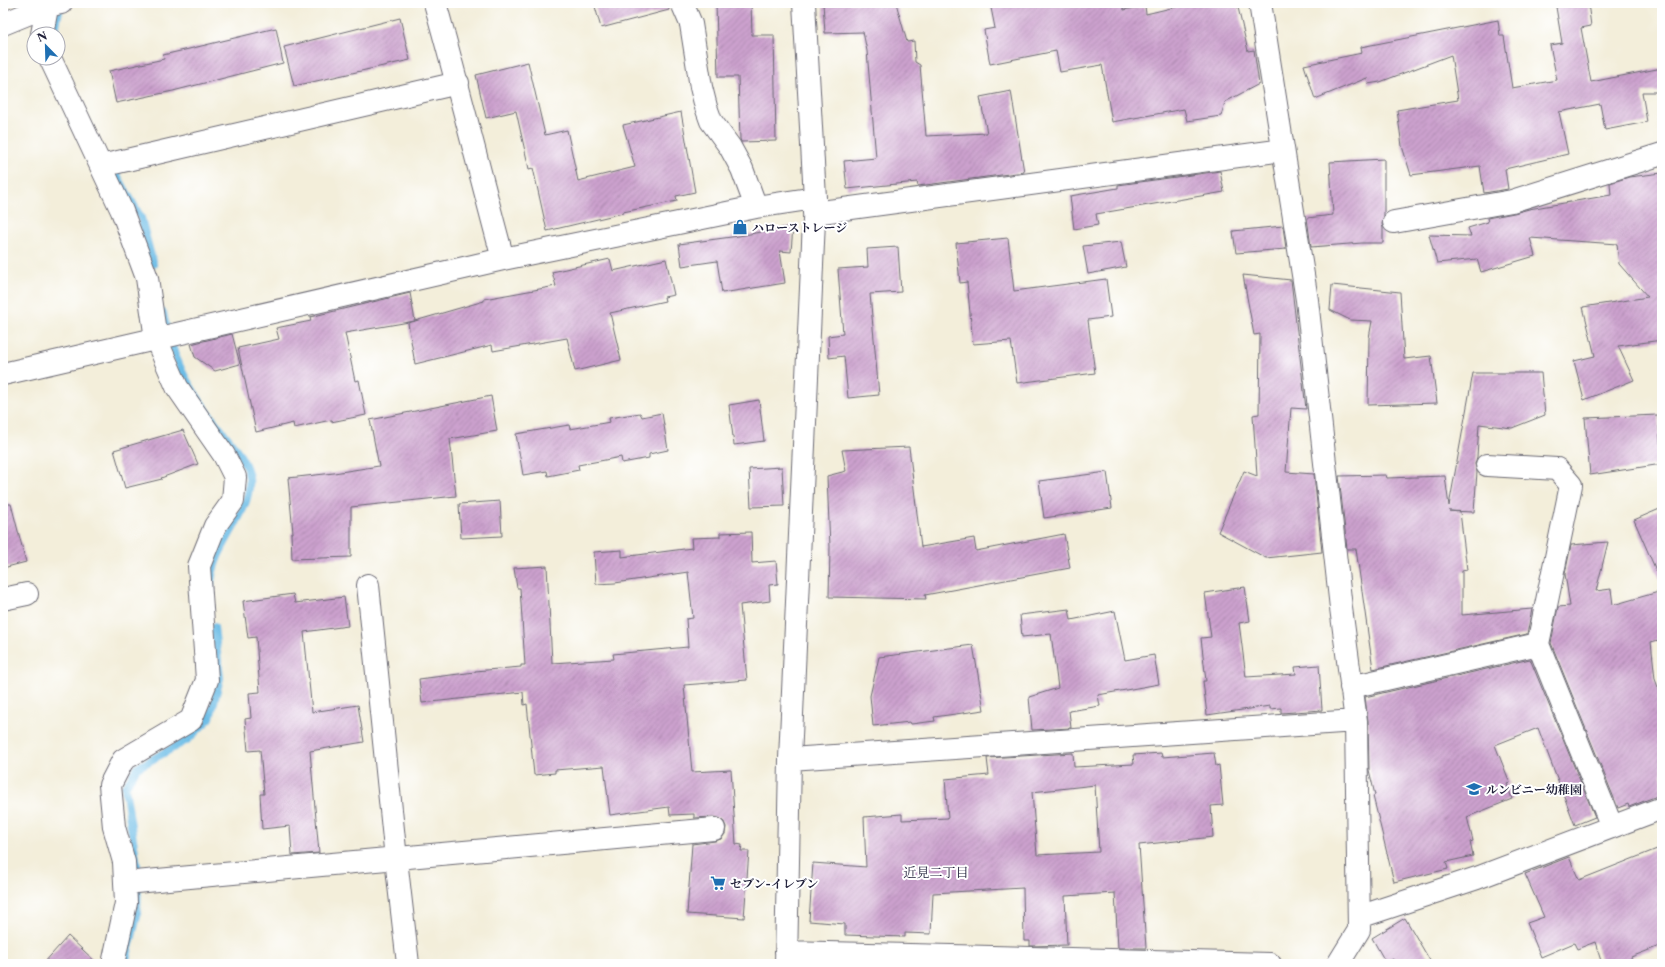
<svg xmlns="http://www.w3.org/2000/svg" width="1665" height="967" viewBox="0 0 1665 967" font-family="'Libre Caslon Text','Noto Serif JP',serif">
  <style>
    .lines { fill: none; stroke-linecap: round; stroke-linejoin: round }
    .stream { stroke: #6bbce6; stroke-width: 8 }
    .building { fill: url(#building-hatch); fill-rule: evenodd }
    .minor-casing { stroke: #6b6973; stroke-width: 24 }
    .minor { stroke: #fff; stroke-width: 22 }
    .labels { text-anchor: middle; dominant-baseline: central; stroke-width: 4; stroke-linejoin: round; paint-order: stroke }
    .poi-label { font-size: 12px; font-weight: bold; fill: #22223b; stroke: #fff; text-anchor: start }
    .neighbourhood-label { font-size: 13px; fill: #22223b; stroke: #fff }
  </style>
  <defs>
    <pattern id="building-hatch" width="6" height="6" patternUnits="userSpaceOnUse"><rect width="6" height="6" fill="#cca1ce"/><path d="M-1 1l2-2M0 6l6-6M5 7l2-2" fill="none" stroke="#a583a8"/></pattern>
  </defs>
  <rect width="100%" height="100%" fill="#fff"/>
  <filter id="ink" filterUnits="userSpaceOnUse"><feTurbulence type="fractalNoise" baseFrequency=".025" numOctaves="2"/><feDisplacementMap in="SourceGraphic" scale="8" xChannelSelector="R" yChannelSelector="G"/><feConvolveMatrix kernelMatrix="1 2 1 2 8 2 1 2 1" color-interpolation-filters="sRGB"/></filter>
  <filter id="wash" filterUnits="userSpaceOnUse"><feTurbulence type="fractalNoise" baseFrequency=".012" numOctaves="4" result="noise"/><feDisplacementMap in="SourceGraphic" scale="16" xChannelSelector="R" yChannelSelector="G"/><feGaussianBlur stdDeviation="0.9" result="paint"/><feColorMatrix in="noise" values="0 0 0 0 0 0 0 0 0 0 0 0 0 0 0 0 0 1.4 0 .05"/><feComposite in="paint" operator="in"/></filter>
  <g filter="url(#wash)">
    <rect width="100%" height="100%" fill="#f3eeda"/>
    <g class="lines">
      <!-- stream -->
      <path class="stream" d="M54 34 60 6
        M113 168 141 218 153 264
        M163 313C166 330 175 357 183 373 190 387 200 401 209 414 222 433 246 455 249 478 253 516 208 549 211 591
        M125 964 137 916 138 872 125 787 137 768 187 740 210 718 220 678 214 627"/>
    </g>
    <g id="blocks">
      <!-- building -->
      <path class="building" d="M594 3H668L669 10 601 28Z
        M716 3H751L752 35H774L776 141 741 142 740 139 738 77H718Z
        M823 3H896L907 42 914 41 915 62 920 65 926 136 987 133 980 97 1011 91 1024 172 918 186 917 182 847 189 844 161 876 158 867 51 863 32 825 33Z
        M990 3H1123L1124 10 1145 6 1146 14 1192 3H1237L1248 51 1254 50 1259 84 1225 102 1221 116 1187 121 1184 109 1112 122 1102 65 1060 72 1056 51 990 64 984 30 995 28Z
        M1588 3 1591 26 1581 28 1591 82 1662 68V92H1642L1647 122 1605 130 1600 104 1559 112 1568 154 1505 169 1508 189 1484 193 1480 166 1411 175 1402 146 1397 110 1458 100 1451 55 1380 82 1368 84 1367 78 1315 99 1304 65 1362 53 1361 47 1498 20 1500 36H1504L1512 88 1557 80 1550 45 1562 43 1556 7Z
        M400 18 410 60 294 86 284 47Z
        M276 28 283 63 173 91 116 103 109 71 164 59 163 55 189 49Z
        M528 62 545 135 567 130 578 181 635 167 623 125 681 112 695 192 676 196 677 201 623 212V213L547 231 533 168 529 169 516 111 486 118 476 75Z
        M1384 159V216L1382 224 1383 228V243H1362L1311 247 1307 218 1333 215 1330 162Z
        M1220 171 1224 192 1096 214 1098 225 1074 229 1070 196 1118 188V185Z
        M1662 173V340L1618 346 1634 380 1584 400 1574 361 1595 356 1583 307 1648 297 1619 264 1617 244 1530 238 1535 256 1481 272 1477 259 1437 263 1429 235 1471 236 1468 228 1488 222 1487 218 1514 213 1529 209 1611 195 1610 183 1629 177Z
        M793 226 791 252 780 251 785 283 722 293 717 261 682 266 679 244 739 236Z
        M1283 226 1286 249 1236 253 1233 231Z
        M1008 238 1014 291 1106 279 1111 317 1088 320 1095 373 1017 383 1011 341 973 344 967 282 960 283 956 243Z
        M1121 242 1126 267 1088 274 1083 246Z
        M898 247 901 292 870 294 879 395 848 398 844 356 829 358 828 336 843 334 838 269 868 267 867 249Z
        M610 259 613 271 666 259 674 295 664 297 665 301 610 313 621 360 575 371 567 338 493 351 492 345 415 364 408 323 484 301V299L556 286 552 272Z
        M1243 275 1291 280 1306 409 1291 408 1286 472 1314 474 1322 552 1266 558 1218 532 1244 471 1257 476 1253 415 1259 414 1260 334 1254 335Z
        M1332 285 1400 292 1404 359 1431 356 1437 403 1368 405 1369 338 1372 321 1350 320 1330 310Z
        M410 293 415 321 345 333 355 381 359 380 366 415 331 422V420L294 428 293 423 256 432 238 348 279 339 276 328 311 321 310 317Z
        M232 334 240 364 215 371 195 357 191 344Z
        M1473 373H1541L1545 415 1512 428 1479 424 1477 457 1475 464 1477 472 1474 512 1449 511 1460 512 1467 570 1462 571V615L1532 609 1527 634 1373 669 1356 549H1347L1339 476 1386 475 1387 478 1445 476 1449 506Z
        M491 396 497 431 450 439 456 496 351 507V557L292 559 291 533H293L288 478 334 473 379 466 370 420Z
        M759 400 764 441 734 445 729 405Z
        M640 413 642 417 662 413 668 450 649 454V458L622 463 621 457 578 465 579 470 548 476 547 471 523 475 516 434 569 425 570 429 610 422 609 418Z
        M1658 415 1662 464 1590 475 1585 418Z
        M183 430 198 464 161 478 162 479 125 488 114 450Z
        M909 447 921 547 974 538 976 551 1064 534 1070 568 925 595 926 599 829 597 830 547 827 476 846 471 842 450Z
        M782 467 784 506 751 507 749 469Z
        M1107 472 1112 508 1044 518 1039 481Z
        M500 501 502 536 461 538 459 504Z
        M3 504H11L26 562 3 568Z
        M1662 508V584L1634 520Z
        M751 532 752 563 776 561 778 584 769 585 770 601 740 605 747 680 684 685 692 772 731 770 736 844 742 845 741 851H749L744 918 687 914 692 844 715 841 721 839 725 834 726 827 724 822 719 818 713 817 694 818V814L670 815 669 807 610 815 604 766 555 770V773L534 775 527 704 524 705 523 692 422 703 419 679 475 672V671L521 667V665H525L520 588H517L514 568 547 566 552 663 614 659 613 654 688 647 686 619 693 618 688 572 615 583 596 584 594 552 622 550V557L692 548 691 538 720 537V533Z
        M1608 542 1596 591 1611 589 1613 605 1662 591V639L1651 642 1655 679 1662 698V794L1629 807 1628 804 1618 808 1551 643 1558 607 1570 606 1565 574 1571 545Z
        M1245 587 1250 621 1239 623 1246 677 1296 674 1295 667 1319 665 1322 710 1281 713V708L1270 709V706L1207 715 1203 681H1206L1201 638 1211 637 1205 593Z
        M293 594 295 603 344 597 348 626 304 632 312 712 358 705 364 742 310 751 319 853 292 855 290 826 262 829 260 794H264L260 750 248 751 245 719 251 718 249 693 260 692 256 637 248 638 243 601Z
        M1069 609 1071 620 1115 611 1125 660 1154 655 1159 684 1098 695 1100 706 1069 711 1071 728 1032 730 1029 697 1058 688 1051 634 1022 637 1020 615Z
        M973 645 984 710 934 717 935 721 911 724 910 722 873 726 870 696 879 657Z
        M1530 659 1595 817 1575 825 1538 728 1495 745 1510 783 1507 784 1512 799 1467 817 1473 841 1470 842 1473 856 1446 862 1448 869 1394 882 1373 796 1375 795 1369 770 1368 721 1365 697Z
        M1073 753 1074 767 1134 764 1133 755 1161 753 1162 757 1214 753 1216 766 1219 765 1223 805 1211 806 1213 837 1139 845 1146 948H1118L1115 893 1065 896 1067 945 1030 946V941H1024L1023 888 933 893 931 934 905 933V937L845 935V924L809 921 813 863 866 867 864 817 902 814V820L948 818 945 779 989 775 987 758ZM1095 785 1099 852 1037 855 1032 792Z
        M1662 847V945L1631 957 1633 964H1602L1595 942 1577 949 1574 943 1541 957 1527 923 1544 917 1525 874 1569 857 1579 880Z
        M1405 918 1432 964H1396L1393 959 1386 963 1372 938Z
        M68 936 98 964H43Z"/>
    </g>
  </g>
  <g filter="url(#ink)">
    <use href="#blocks" fill-opacity="0" stroke="#6b6973" stroke-width="1"/>
    <g class="lines">
      <!-- minor casing -->
      <g class="minor-casing">
        <path id="minor" d="M435 3C459 88 480 174 503 259
          M682 3 691 24 701 87 706 107 711 121 730 147 742 169 756 207
          M1260 3 1307 300 1341 608 1356 721 1359 930 1338 964
          M3 24 47 6 61 3
          M42 34 48 3
          M50 58 122 211 147 278 156 339 177 387 224 455 235 477 233 501 215 526 199 566 207 680 191 720 123 760 110 785 114 827 124 862 126 903 113 964
          M101 166 458 83
          M814 213 1283 150
          M1394 222 1512 201 1662 154
          M3 374 503 259 756 207 815 198
          M1487 465 1557 469 1571 485 1538 644
          M368 585 396 859 408 964
          M3 599 27 594
          M1351 687 1538 644 1612 827
          M790 759 1356 721
          M125 883 714 829
          M1359 917 1477 878 1662 808
          M786 952 1270 964
          M786 964 790 759 815 198 804 3"/>
      </g>
      <!-- minor -->
      <use href="#minor" class="minor"/>
    </g>
  </g>
  <!-- icons -->
  <defs>
    <g id="shop-bare" transform="scale(1.2)"><path d="M-5-2.5h2.3a2.7 3.5 0 0 1 5.4 0H5L5.5 6h-11ZM-1.5-2.5h3a1.5 2.3 0 0 0-3 0Z" fill="#1f6fb2" stroke="#fff" stroke-width="2.5" paint-order="stroke"/></g>
    <g id="school-bare" transform="scale(1.2)"><path d="M0-5L7-2L0 1L-7-2ZM-4 1L0 2.5L4 1V4Q0 6-4 4Z" fill="#1f6fb2" stroke="#fff" stroke-width="2.5" paint-order="stroke"/></g>
    <g id="supermarket-bare" transform="scale(1.2)"><path d="M-6-5.5h2.5l.6 2H6L4.5 2H-2.5L-4.4-4H-6ZM-1.5 3.2a1.3 1.3 0 1 0 .1 0ZM3 3.2a1.3 1.3 0 1 0 .1 0Z" fill="#1f6fb2" stroke="#fff" stroke-width="2.5" paint-order="stroke"/></g>
  </defs>
  <g fill-rule="evenodd">
    <use href="#shop-bare" x="740" y="227"/>
    <use href="#school-bare" x="1474" y="789"/>
    <use href="#supermarket-bare" x="718" y="883"/>
  </g>
  <g class="labels">
    <!-- poi labels -->
    <g class="poi-label">
      <text x="752" y="227">ハローストレージ</text>
      <text x="1486" y="789">ルンビニー幼稚園</text>
      <text x="730" y="883">セブン-イレブン</text>
    </g>
    <!-- neighbourhood labels -->
    <g class="neighbourhood-label">
      <text x="936" y="872">近見二丁目</text>
    </g>
  </g>
  <!-- margin -->
  <rect width="1665" height="967" fill="none" stroke="#fff" stroke-width="16"/>
  <!-- north arrow -->
  <g transform="translate(46 46) rotate(337)"><circle r="19" fill="#ffffff" stroke="#a7a7b1"/>
  <path d="M0-3L7 15L0 10L-7 15Z" fill="#1f6fb2"/>
  <text y="-6" font-size="11" font-weight="bold" text-anchor="middle" fill="#22223b">N</text>
  </g>
</svg>
